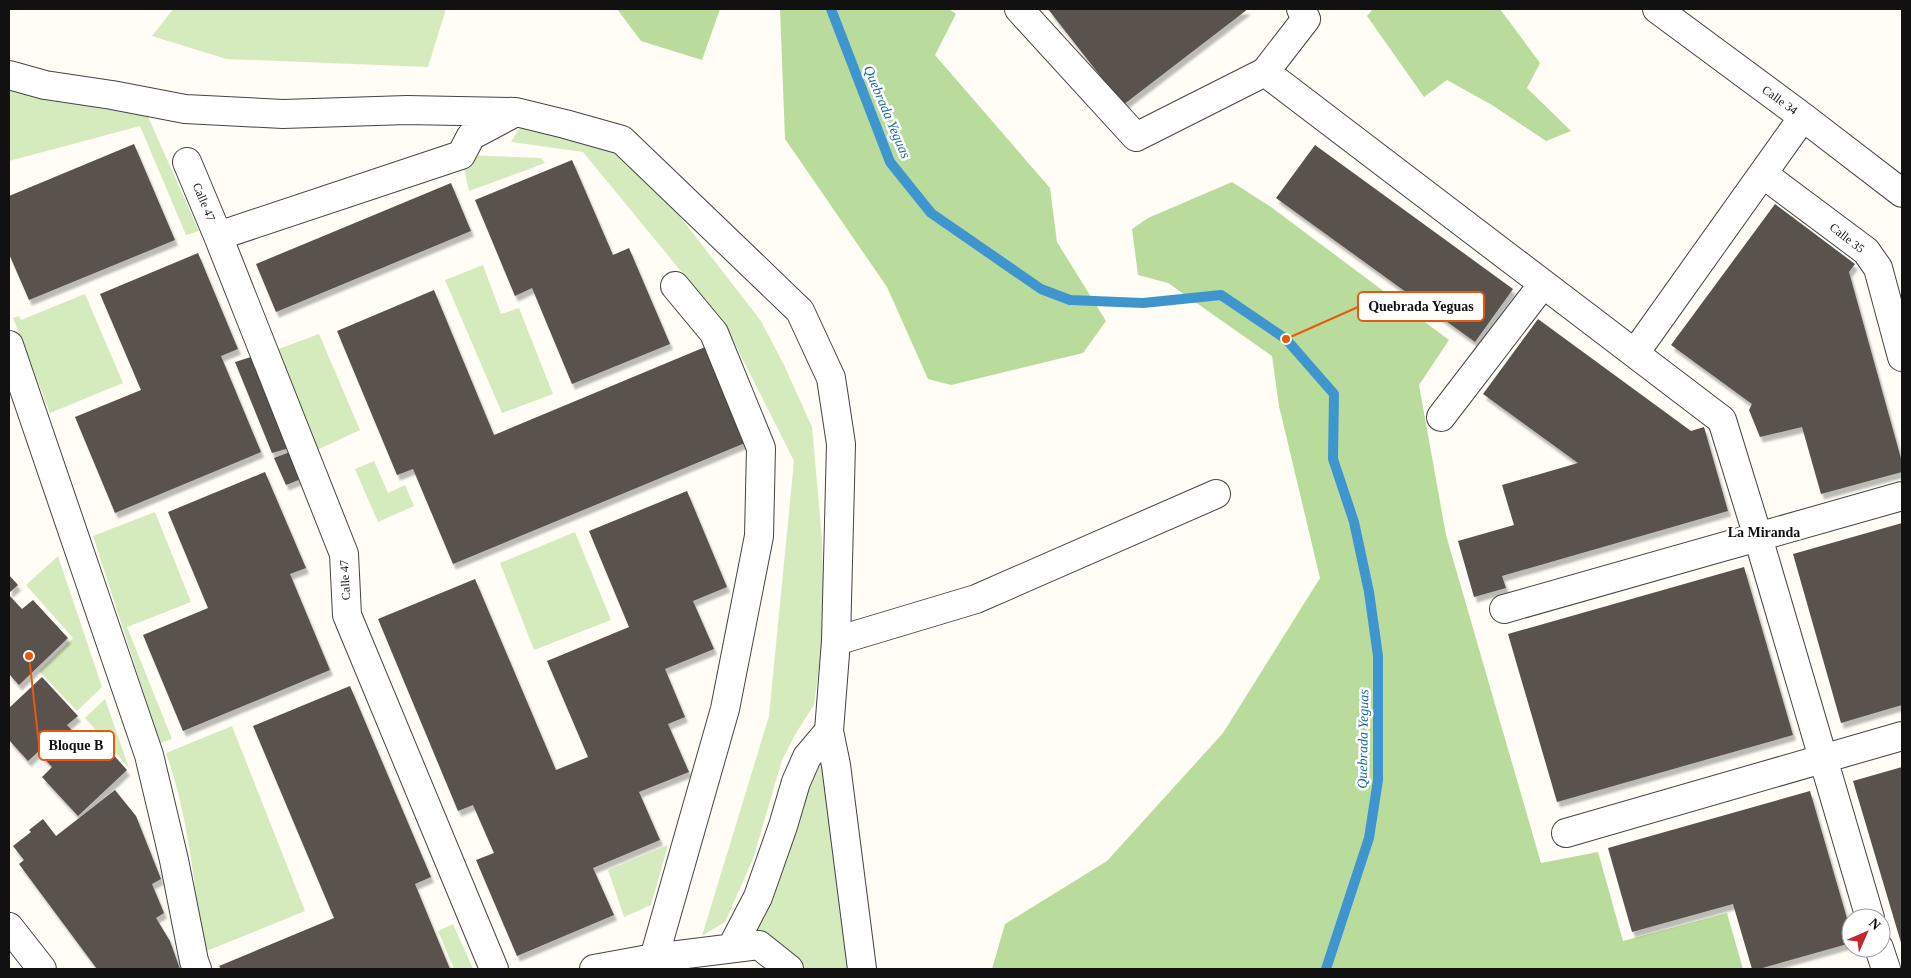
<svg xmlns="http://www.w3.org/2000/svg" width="1911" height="978" viewBox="0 0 1911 978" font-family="'Times New Roman',serif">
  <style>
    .green { fill: #d5ebbd }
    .forest { fill: #b9dc9c }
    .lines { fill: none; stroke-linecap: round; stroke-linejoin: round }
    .stream { stroke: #3f96cf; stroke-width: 10 }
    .building { fill: #5a524d; filter: url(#shadow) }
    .minor-casing { stroke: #444; stroke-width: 30 }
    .minor { stroke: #fff; stroke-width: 28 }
    .labels { text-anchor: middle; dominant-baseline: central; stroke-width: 5; stroke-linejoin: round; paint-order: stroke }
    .street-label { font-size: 12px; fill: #111; stroke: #fff }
    .water-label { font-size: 14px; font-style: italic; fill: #1768a6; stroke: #fff }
    .neighbourhood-label { font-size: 14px; font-weight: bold; fill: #111; stroke: #fff }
    .leader { fill: none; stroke: #e8590c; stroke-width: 2 }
    .callout-dot { fill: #e8590c; stroke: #fff; stroke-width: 2 }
    .callout { fill: #fff; stroke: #e8590c; stroke-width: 2 }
    .callout-label { font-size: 14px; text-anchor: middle; font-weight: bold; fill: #111 }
  </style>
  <defs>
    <filter id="shadow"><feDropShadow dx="3" dy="5.5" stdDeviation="1" flood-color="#0004"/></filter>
  </defs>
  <rect width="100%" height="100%" fill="#fffdf5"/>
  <!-- green -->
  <path class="green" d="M173 9H446L428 67 226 59 152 36Z
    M9 85 145 110 199 231 186 235 140 126 9 161Z
    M520 127 564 132 611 148 668 201 761 321 784 365 812 427 822 539 824 628 814 705 796 733 782 760 753 859 725 922 702 936 769 716 794 461 726 326 583 152 511 142Z
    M461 155 541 158 545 163 469 191Z
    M483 265 501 314 519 308 553 394 502 413 445 280Z
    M85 294 123 383 50 413 13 318 19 316 21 320Z
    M319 334 360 430 315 451 276 350Z
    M374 461 388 493 405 485 414 506 378 522 355 469Z
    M155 512 191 602 127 627 172 739 160 743 93 536Z
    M575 532 611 620 534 650 500 563Z
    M58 556 102 687 77 711 39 671 73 638 26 585Z
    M105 699 129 768 85 718Z
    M232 726 305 911 204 952C194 885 189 817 166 753Z
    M821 765H826L830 772 848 969H804L800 964 755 933 773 900 805 794 818 766Z
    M668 845 651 905 624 917 608 870Z
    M453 924 473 969H454L438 931Z"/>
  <!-- forest -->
  <path class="forest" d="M617 9H720L702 60 641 41Z
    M780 9H949L956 14 935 55 1050 188 1057 242 1106 321 1083 353 951 385 928 379 887 287 785 139Z
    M1373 9H1500L1540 63 1527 88 1571 131 1546 141 1492 105 1447 80 1424 97 1367 16Z
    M1232 182 1271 207 1449 340 1419 385 1446 535 1541 863 1598 852 1623 941 1727 913 1743 969H992L1005 924 1107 861 1223 733 1320 578 1279 406 1272 356 1168 283 1138 275 1132 229 1148 218Z"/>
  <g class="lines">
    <!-- stream -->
    <path class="stream" d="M831 9 890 162 931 213 1041 289 1070 300 1143 303 1221 295 1286 339 1334 394 1333 459 1354 522 1369 592 1378 656V780L1369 838 1326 969"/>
  </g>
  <!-- building -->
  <path class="building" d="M1048 9H1248L1123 105Z
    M134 144 175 240 29 300 9 254V196Z
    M1315 145 1513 289 1475 342 1276 198Z
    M572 160 613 255 629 248 670 344 572 384 532 288 515 296 475 200Z
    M451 183 471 231 276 312 256 264Z
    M1775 204 1855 264 1849 272 1902 462V472L1821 494 1802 427 1760 437 1749 410 1752 404 1671 345Z
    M198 253 238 349 221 356 261 452 115 513 75 417 141 390 100 294Z
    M434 290 494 435 705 347 745 443 453 564 413 469 397 475 337 331Z
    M1538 319 1691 431 1704 427 1728 511 1502 576 1506 588 1474 597 1458 541 1514 525 1502 485 1578 463 1483 394Z
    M251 357 289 448 272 453 235 362Z
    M290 452 301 479 286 485 274 458Z
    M265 472 306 568 290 574 330 670 183 731 143 635 208 608 168 512Z
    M687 491 727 587 693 601 714 649 665 669 685 717 668 724 689 772 639 792 660 840 593 868 614 915 517 956 476 860 494 853 473 805 458 811 378 619 475 579 556 770 588 757 547 661 629 627 589 531Z
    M1902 523V705L1841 723 1793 554Z
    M1744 567 1793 735 1557 802 1508 634Z
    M9 575 18 585 9 593Z
    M9 595 22 609 33 600 68 638 19 685 9 674Z
    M42 677 78 716 67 725 82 741 92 731 127 770 78 816 42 777 52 767 38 752 28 761 9 740V708Z
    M350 686 431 877 415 884 450 969H221L219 966 334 918 253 726Z
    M1902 767V946L1853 781Z
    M115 790 136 816 161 879 152 884 164 913 156 918 170 941 180 969H97L19 864 24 860 13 846 31 832 29 830 43 819 56 836Z
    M1810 791 1851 932V943L1759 969H1752L1733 904 1632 932 1608 848Z"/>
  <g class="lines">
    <!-- minor casing -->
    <g class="minor-casing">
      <path id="minor" d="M1019 9 1136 137 1265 72 1306 19 1301 9
        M1657 9 1803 117 1902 193
        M1265 72 1722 420 1758 537 1870 918
        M9 75 45 85 112 95 185 109 283 114 407 110 516 112 565 124 622 140 800 311 831 378 841 444 836 641 829 731 836 765 862 969
        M187 162 218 236 344 554 347 615 494 969
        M1763 174 1866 251 1878 268 1902 357
        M218 236 461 155 471 136 514 113
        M9 345 149 755 174 860 194 961 197 969
        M1635 353 1803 117
        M1441 417 1543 284
        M1504 609 1902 496
        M836 641 976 599 1216 494
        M1566 833 1902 736
        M9 927 42 969
        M732 947 758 897 783 826 796 782 807 757 829 731
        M1879 948 1886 969
        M654 958 725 709 759 536 761 448 714 333 675 286
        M594 969 654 958 759 945 789 969"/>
    </g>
    <!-- minor -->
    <use href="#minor" class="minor"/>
  </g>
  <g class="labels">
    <!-- street labels -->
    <g class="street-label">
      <text transform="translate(1780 100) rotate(36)">Calle 34</text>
      <text transform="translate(204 202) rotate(67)">Calle 47</text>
      <text transform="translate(1847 238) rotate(38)">Calle 35</text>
      <text transform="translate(345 580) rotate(-93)">Calle 47</text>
    </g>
    <!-- water labels -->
    <g class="water-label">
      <text transform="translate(887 112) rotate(67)">Quebrada Yeguas</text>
      <text transform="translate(1363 739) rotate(-89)">Quebrada Yeguas</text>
    </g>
    <!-- neighbourhood labels -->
    <g class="neighbourhood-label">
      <text x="1764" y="532">La Miranda</text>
    </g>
  </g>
  <!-- callouts -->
  <path class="leader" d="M1286 339L1358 307M29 656L39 745"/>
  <g class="callout-dot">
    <circle cx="1286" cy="339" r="5"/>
    <circle cx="29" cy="656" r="5"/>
  </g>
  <g class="callout">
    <rect x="1358" y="292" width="126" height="29" rx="5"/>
    <rect x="39" y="731" width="75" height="29" rx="5"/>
  </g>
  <g class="callout-label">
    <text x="1421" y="311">Quebrada Yeguas</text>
    <text x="76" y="750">Bloque B</text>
  </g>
  <!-- border -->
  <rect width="1911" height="978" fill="none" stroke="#111111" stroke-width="20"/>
  <!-- north arrow -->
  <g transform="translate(1866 933) rotate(45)"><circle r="24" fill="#ffffff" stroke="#a0a0a0"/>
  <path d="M0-4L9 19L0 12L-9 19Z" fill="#c4262e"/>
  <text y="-8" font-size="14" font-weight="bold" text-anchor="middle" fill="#111111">N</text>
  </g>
</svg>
